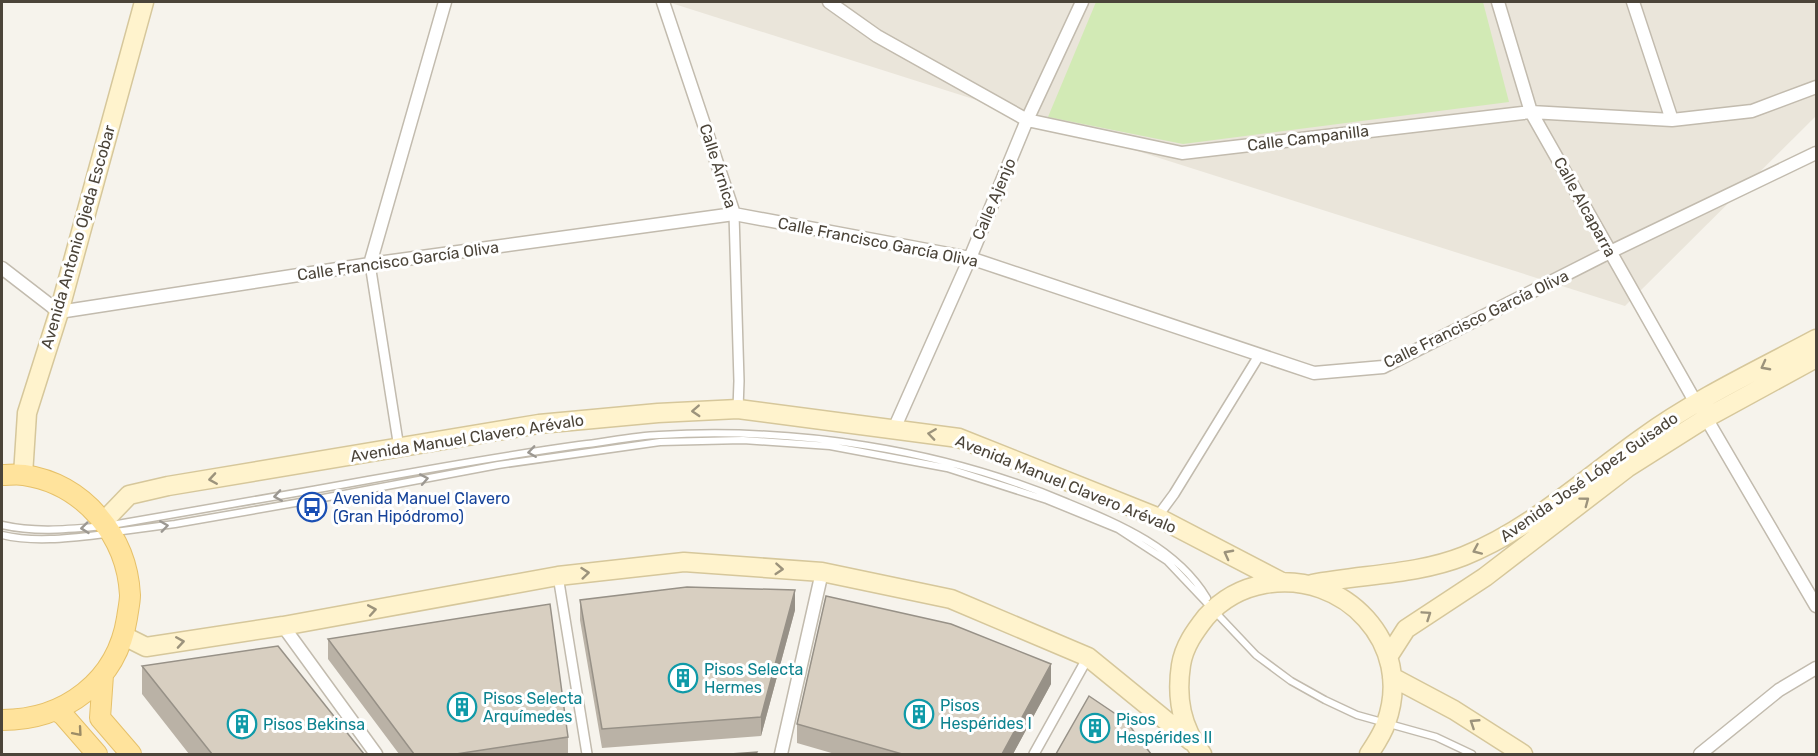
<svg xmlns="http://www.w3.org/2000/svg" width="1818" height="756" viewBox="0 0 1818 756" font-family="Rubik,sans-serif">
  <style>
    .residential { fill: #eae5da }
    .green { fill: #d2eab5 }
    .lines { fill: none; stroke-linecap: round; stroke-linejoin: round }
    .service-casing { stroke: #c2bbae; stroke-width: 9 }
    .pedestrian-casing { stroke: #c2bbae; stroke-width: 12 }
    .minor-casing { stroke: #c2bbae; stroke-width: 15 }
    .secondary-casing { stroke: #d6c79b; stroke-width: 21 }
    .primary-casing { stroke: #e6c16a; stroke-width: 22 }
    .service { stroke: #fff; stroke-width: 6 }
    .pedestrian { stroke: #fff; stroke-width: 9 }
    .minor { stroke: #fff; stroke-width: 12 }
    .secondary { stroke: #fff3cd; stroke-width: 18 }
    .primary { stroke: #ffe39c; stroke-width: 20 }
    .wall { fill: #bab2a6 }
    .shaded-wall { fill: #979187 }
    .building { fill: #d8cfc1; stroke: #979187; stroke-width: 1.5 }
    .oneway { stroke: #9c937c }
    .oneway2 { stroke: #9c9892 }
    .oneway3 { stroke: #9c8c66 }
    .labels { text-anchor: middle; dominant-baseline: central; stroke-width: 6; stroke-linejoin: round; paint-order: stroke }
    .street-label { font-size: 16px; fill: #4b4439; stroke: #fff }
    .transit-label { font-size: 16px; fill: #164399; stroke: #fff; text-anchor: start }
    .culture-label { font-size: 16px; fill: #0d838f; stroke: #fff; text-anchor: start }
  </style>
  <rect width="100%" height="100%" fill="#f6f3ec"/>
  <!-- residential -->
  <path class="residential" d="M668 2H1816V116L1625 306Z"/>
  <!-- green -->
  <path class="green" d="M1096 2H1483L1509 102 1183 144 1048 117Z"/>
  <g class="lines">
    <!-- service casing -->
    <g class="service-casing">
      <path id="service" d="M2 525C37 533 70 529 106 526 194 510 281 496 368 480 439 467 508 455 579 445 606 442 633 436 659 435 795 427 941 449 1066 502 1119 524 1176 547 1207 598
        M115 532 175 524 318 499 498 465 660 442 743 440 830 446 947 468 1047 500 1118 529 1167 561 1256 655 1291 681 1325 700 1357 715 1436 737 1472 754
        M2 535C35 543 71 538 105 534"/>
    </g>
    <!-- pedestrian casing -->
    <g class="pedestrian-casing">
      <path id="pedestrian" d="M734 214 739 381 738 409
        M370 264 399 448
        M1157 517 1174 494 1260 354
        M558 576 587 754
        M1034 754 1088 657"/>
    </g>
    <!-- minor casing -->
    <g class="minor-casing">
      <path id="minor" d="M663 2 734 214
        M829 2 877 36 1027 120 1182 153 1531 112 1672 120 1752 111 1816 87
        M1498 2 1531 112 1696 403
        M1633 2 1672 120
        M370 264 445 2
        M2 268 59 312 370 264 734 214 970 258 1314 373 1383 367 1610 252 1816 153
        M1706 418 1816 606
        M894 429 970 258 1027 120 1082 2
        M283 626 376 754
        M781 754 822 572
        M1700 754 1779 690 1816 668"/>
    </g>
    <!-- secondary casing -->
    <g class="secondary-casing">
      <path id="secondary" d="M23 475 27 413 59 312 144 2
        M104 521 129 495 168 486 539 424 658 413 738 409 959 438 1157 517 1280 581
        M1312 584C1363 574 1416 575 1464 556 1531 529 1584 479 1642 438 1696 399 1758 370 1816 339
        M124 636 146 647 283 626 558 576 684 562 822 572 951 599 1088 657 1191 741
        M1388 657 1406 629 1485 577 1627 468 1706 418 1816 358
        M1392 677 1454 710 1523 754
        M1202 754C1181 727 1176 698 1181 665 1184 646 1195 631 1206 617 1221 600 1242 588 1265 584 1344 570 1415 644 1386 723 1383 733 1375 745 1369 754"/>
    </g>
    <!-- primary casing -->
    <g class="primary-casing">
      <path id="primary" d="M2 475C9 475 17 474 24 475 84 484 127 536 130 595 130 602 128 610 127 618 117 681 65 720 2 720
        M103 675 100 718 131 754
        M56 710 63 715 97 754"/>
    </g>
    <!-- service -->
    <use href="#service" class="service"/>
    <!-- pedestrian -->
    <use href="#pedestrian" class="pedestrian"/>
    <!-- minor -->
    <use href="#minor" class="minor"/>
    <!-- secondary -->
    <use href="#secondary" class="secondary"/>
    <!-- primary -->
    <use href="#primary" class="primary"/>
  </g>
  <!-- wall -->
  <path class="wall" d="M580 600 795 610 761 736 602 748 580 620Z
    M328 639 568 737V754H399L328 659Z
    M142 666 364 754H189L142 694Z
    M1051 684 1013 754H835L797 743V724Z"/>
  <!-- shaded-wall -->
  <path class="shaded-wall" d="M795 590V610L761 736V717Z
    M1051 664V684L1013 754H1002Z"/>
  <!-- building -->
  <path class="building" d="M687 587 795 590 761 717 602 729 580 600Z
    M826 596 951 624 1051 664 1002 754H902L797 724Z
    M550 604 568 737 456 754H414L328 639Z
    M278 646 364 754H212L142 666Z
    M1089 696 1126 721 1151 754H1056Z
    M757 752 756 754H730Z"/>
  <!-- one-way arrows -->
  <defs><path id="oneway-chevron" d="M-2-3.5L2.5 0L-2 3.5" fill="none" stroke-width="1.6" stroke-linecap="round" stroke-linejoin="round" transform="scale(1.5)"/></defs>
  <g class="oneway">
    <use href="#oneway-chevron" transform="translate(1765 366) rotate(152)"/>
    <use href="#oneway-chevron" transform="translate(696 411) rotate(177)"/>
    <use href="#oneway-chevron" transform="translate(932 434) rotate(-172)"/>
    <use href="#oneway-chevron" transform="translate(213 479) rotate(171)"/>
    <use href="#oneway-chevron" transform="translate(1585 501) rotate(-37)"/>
    <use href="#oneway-chevron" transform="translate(1477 550) rotate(156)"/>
    <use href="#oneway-chevron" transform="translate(1228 554) rotate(-152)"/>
    <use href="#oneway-chevron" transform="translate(779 569) rotate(4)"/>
    <use href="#oneway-chevron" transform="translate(585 573) rotate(-6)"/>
    <use href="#oneway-chevron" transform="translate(372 610) rotate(-10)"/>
    <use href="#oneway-chevron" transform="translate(1427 615) rotate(-34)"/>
    <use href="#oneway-chevron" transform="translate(180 642) rotate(-9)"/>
    <use href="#oneway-chevron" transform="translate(1474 723) rotate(-147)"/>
  </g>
  <g class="oneway2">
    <use href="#oneway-chevron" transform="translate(532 452) rotate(172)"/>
    <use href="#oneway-chevron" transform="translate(424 479) rotate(-11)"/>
    <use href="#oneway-chevron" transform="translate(278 496) rotate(171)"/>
    <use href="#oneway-chevron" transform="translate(164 526) rotate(-8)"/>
    <use href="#oneway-chevron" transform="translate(85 528) rotate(174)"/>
  </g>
  <use class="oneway3" href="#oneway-chevron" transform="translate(78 732) rotate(49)"/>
  <!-- icons -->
  <defs>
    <g id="bus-ring" transform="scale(1.5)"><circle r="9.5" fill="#fff" stroke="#1a4fb4" stroke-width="1.5"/><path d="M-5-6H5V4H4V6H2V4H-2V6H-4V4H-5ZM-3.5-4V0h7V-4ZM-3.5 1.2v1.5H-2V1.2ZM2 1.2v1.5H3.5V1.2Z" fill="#1a4fb4"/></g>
    <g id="building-ring" transform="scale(1.5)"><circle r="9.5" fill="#fff" stroke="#0f9aa8" stroke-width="1.5"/><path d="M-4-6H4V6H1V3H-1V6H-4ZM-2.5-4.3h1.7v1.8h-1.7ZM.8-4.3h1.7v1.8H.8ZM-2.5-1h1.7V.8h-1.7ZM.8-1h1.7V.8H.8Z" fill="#0f9aa8"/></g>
  </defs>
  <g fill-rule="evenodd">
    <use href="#bus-ring" x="312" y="507"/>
    <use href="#building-ring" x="683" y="678"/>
    <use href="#building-ring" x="462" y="707"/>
    <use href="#building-ring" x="919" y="714"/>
    <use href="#building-ring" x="242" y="724"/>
    <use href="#building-ring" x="1095" y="728"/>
  </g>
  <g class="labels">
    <!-- street labels -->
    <g class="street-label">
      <text transform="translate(1308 138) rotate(-7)">Calle Campanilla</text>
      <text transform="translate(718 166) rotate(72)">Calle Árnica</text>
      <text transform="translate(994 199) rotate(-67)">Calle Ajenjo</text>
      <text transform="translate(1585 207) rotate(61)">Calle Alcaparra</text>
      <text transform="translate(78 237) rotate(-74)">Avenida Antonio Ojeda Escobar</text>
      <text transform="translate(878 242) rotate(11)">Calle Francisco García Oliva</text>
      <text transform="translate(398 261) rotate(-8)">Calle Francisco García Oliva</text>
      <text transform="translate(1476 319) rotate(-26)">Calle Francisco García Oliva</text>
      <text transform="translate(467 438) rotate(-9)">Avenida Manuel Clavero Arévalo</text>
      <text transform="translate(1589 477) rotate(-35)">Avenida José López Guisado</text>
      <text transform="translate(1066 484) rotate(22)">Avenida Manuel Clavero Arévalo</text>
    </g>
    <!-- transit labels -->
    <g class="transit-label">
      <text x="333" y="498">Avenida Manuel Clavero<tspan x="333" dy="18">(Gran Hipódromo)</tspan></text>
    </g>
    <!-- culture labels -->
    <g class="culture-label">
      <text x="704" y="669">Pisos Selecta<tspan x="704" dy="18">Hermes</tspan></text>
      <text x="483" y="698">Pisos Selecta<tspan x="483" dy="18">Arquímedes</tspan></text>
      <text x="940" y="705">Pisos<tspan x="940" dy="18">Hespérides I</tspan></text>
      <text x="1116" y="719">Pisos<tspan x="1116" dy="18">Hespérides II</tspan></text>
      <text x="263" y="724">Pisos Bekinsa</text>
    </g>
  </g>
  <!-- border -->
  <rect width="1818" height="756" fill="none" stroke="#4b4439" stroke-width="6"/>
</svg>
